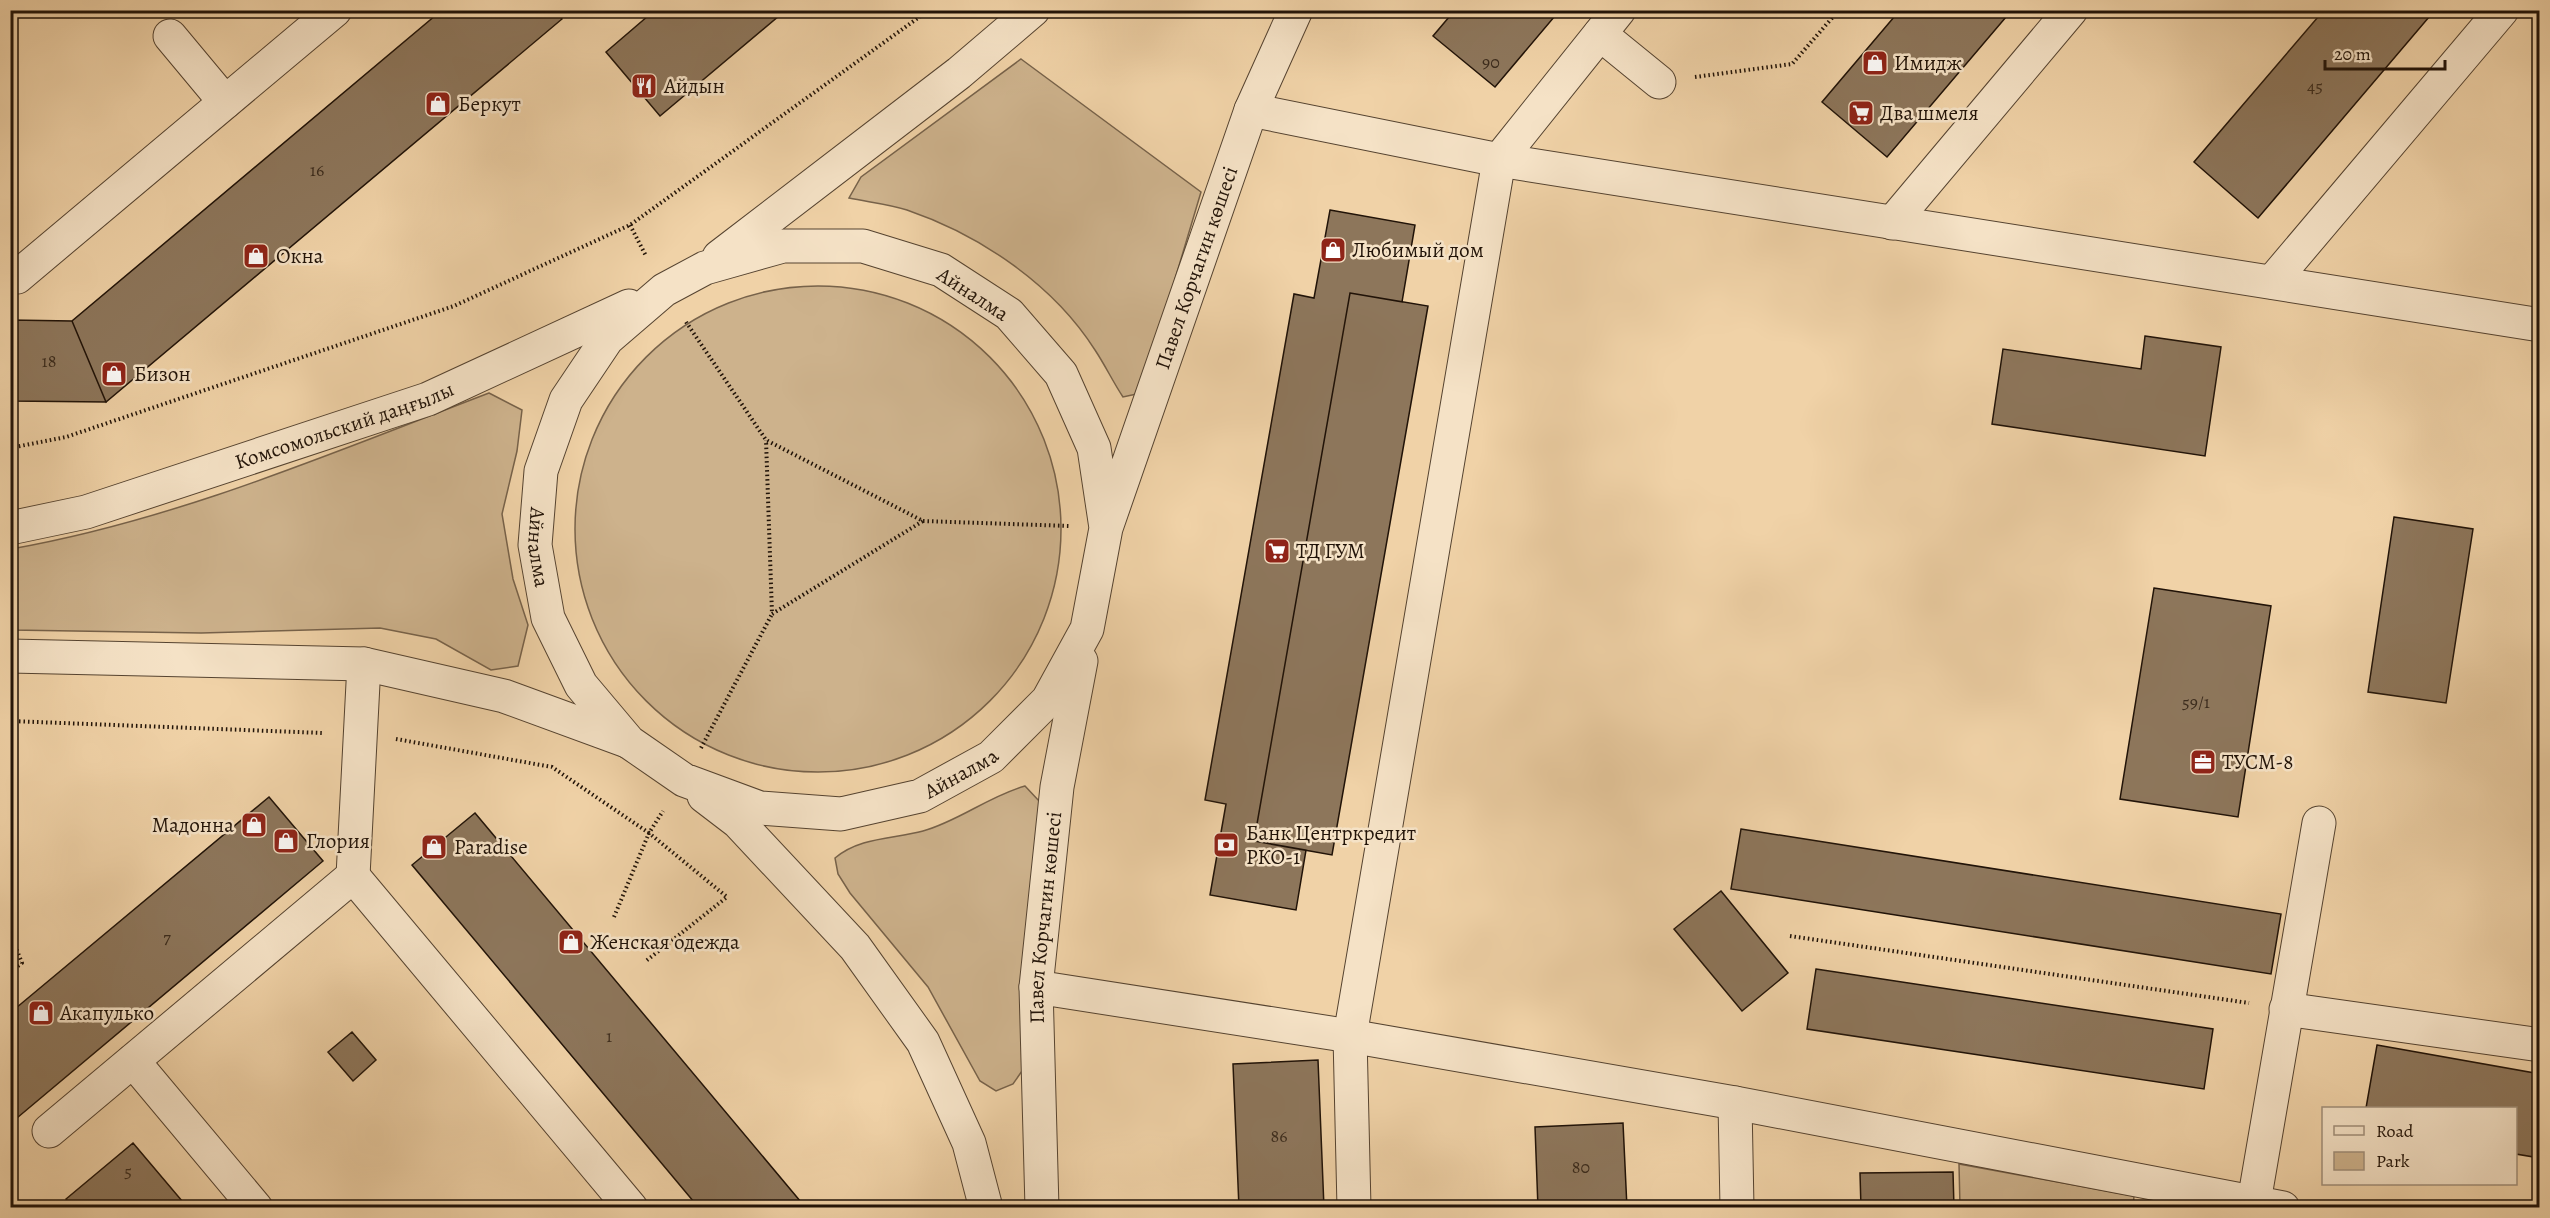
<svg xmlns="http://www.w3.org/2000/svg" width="2550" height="1218" viewBox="0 0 2550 1218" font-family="Alegreya,serif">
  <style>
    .green { fill: #cdb28c; stroke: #77624a; stroke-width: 1.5 }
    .building { fill: #8d765b; stroke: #211308; stroke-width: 1.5 }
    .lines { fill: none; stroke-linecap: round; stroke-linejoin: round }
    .minor-casing { stroke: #554330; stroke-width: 35 }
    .path { stroke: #211308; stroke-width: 4; stroke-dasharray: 1.5 3; stroke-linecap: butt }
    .minor { stroke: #f5e2c6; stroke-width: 33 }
    .labels { text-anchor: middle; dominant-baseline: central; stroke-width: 5; stroke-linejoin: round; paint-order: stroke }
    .number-label { font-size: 18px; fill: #3c2c1d }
    .poi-label { font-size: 21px; fill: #211308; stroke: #f5e2c6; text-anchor: start }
    .street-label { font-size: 21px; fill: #211308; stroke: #f5e2c6 }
  </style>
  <rect width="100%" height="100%" fill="#f0d2a7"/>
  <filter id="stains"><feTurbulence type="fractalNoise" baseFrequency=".00333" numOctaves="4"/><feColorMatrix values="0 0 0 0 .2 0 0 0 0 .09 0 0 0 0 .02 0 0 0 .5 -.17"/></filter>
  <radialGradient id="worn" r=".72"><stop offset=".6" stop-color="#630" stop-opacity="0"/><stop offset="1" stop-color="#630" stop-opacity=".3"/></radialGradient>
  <!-- green -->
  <path class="green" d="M1021 59 1201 192 1141 393 1123 397C1113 382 1105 365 1095 350 1053 284 980 235 907 210 889 204 868 202 849 198L861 177Z
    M575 529a243 243 0 1 1 486 0a243 243 0 1 1-486 0Z
    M489 393 522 410 517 451 502 514 513 579 528 625 518 666 491 670 436 639 380 628 201 633 11 630V549C176 520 332 453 489 393Z
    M1025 786 1040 802 1022 1071 1013 1084 996 1091 980 1081 928 987 850 893 838 874 835 858C860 837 893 839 923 831 959 821 989 796 1025 786Z
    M1959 1164 2134 1196 2133 1207H1960Z"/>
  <!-- building -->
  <path class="building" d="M442 10H555L562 19 106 402 72 321Z
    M655 10H786L660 116 606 52Z
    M1455 10H1560L1495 87 1433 36Z
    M1900 10H2012L1887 157 1822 102Z
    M2324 10H2435L2258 218 2194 162Z
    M1330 210 1415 225 1402 302 1350 293 1254 841 1306 850 1296 910 1210 895 1226 804 1205 800 1294 294 1314 298Z
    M1350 293 1428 306 1332 855 1254 841Z
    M10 320 72 321 106 402 10 401Z
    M2145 336 2221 347 2205 456 1992 424 2003 349 2141 369Z
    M2394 517 2473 529 2446 703 2368 692Z
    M2154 588 2271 606 2238 817 2120 799Z
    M269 797 323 861 11 1123 10 1013Z
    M475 813 806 1208H699L412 865Z
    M1741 829 2281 914 2271 974 1731 889Z
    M1721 891 1788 973 1742 1011 1674 929Z
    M1816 969 2213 1029 2204 1089 1807 1029Z
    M352 1032 376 1060 353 1081 328 1052Z
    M2377 1045 2540 1074V1158L2516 1154V1108H2366Z
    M1318 1060 1324 1208H1239L1233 1064Z
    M1623 1123 1627 1208H1538L1535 1127Z
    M133 1143 188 1208H74L66 1199Z
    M1953 1172 1954 1208H1861L1860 1173Z"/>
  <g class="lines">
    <!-- minor casing -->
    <g class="minor-casing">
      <g id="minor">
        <path d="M1600 34 1659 82"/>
        <path d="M170 36 225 102"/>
        <path d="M1251 110 1499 160 2540 325"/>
        <path d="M1892 223 2071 10"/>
        <path d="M719 257 959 73 1033 10"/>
        <path d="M10 277H17L335 10"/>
        <path d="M2272 282 2502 10"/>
        <path id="s1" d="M10 528 86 512 428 399 629 306"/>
        <path id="s2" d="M1106 528 1094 448 1061 374 1009 314 941 270 863 246H783L705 268 664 290 607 339 566 400 541 471 535 545 548 618 581 685 629 742 684 780 760 808 841 814 920 796 991 757 1048 700 1087 629 1106 528 1251 110 1296 10"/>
        <path d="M10 656 364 664 504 696 627 741"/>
        <path d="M704 796 738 822 855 947 923 1042 969 1143 986 1208"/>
        <path d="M353 876 364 664"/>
        <path d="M1036 987 1350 1036 1735 1103 2283 1208"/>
        <path d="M2286 1009 2540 1045"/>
        <path d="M133 1061 256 1208"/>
        <path d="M1735 1103 1737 1208"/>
        <path d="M49 1131 353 876 631 1208"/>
        <path d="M2254 1202 2319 823"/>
        <path id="s3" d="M1042 1208 1036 987 1057 787 1081 661"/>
        <path d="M1354 1208 1350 1036 1499 160 1619 10"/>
      </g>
    </g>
    <!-- path -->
    <path class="path" d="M1695 77 1792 64 1839 10
      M630 225 646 256
      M686 322 766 440 923 521 772 614 766 440
      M10 448 66 437 454 306 630 225 929 10
      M923 521 1069 526
      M10 721 323 733
      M396 739 552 767 649 833 663 811
      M701 748 772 614
      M614 917 649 833 727 897 646 961
      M10 933 22 963 10 972
      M1790 936 2249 1003"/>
    <!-- minor -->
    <use href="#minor" class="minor"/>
  </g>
  <!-- icons -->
  <defs>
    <g id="shop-square" transform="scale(1.35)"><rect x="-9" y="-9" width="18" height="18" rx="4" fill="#8f2418" stroke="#f5e2c6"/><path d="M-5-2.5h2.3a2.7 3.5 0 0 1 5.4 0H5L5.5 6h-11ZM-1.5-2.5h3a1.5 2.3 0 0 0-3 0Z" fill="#fff"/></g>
    <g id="restaurant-square" transform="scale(1.35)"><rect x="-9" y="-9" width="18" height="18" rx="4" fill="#8f2418" stroke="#f5e2c6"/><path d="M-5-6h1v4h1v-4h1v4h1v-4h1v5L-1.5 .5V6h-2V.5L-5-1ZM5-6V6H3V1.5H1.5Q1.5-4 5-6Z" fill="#fff"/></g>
    <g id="supermarket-square" transform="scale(1.35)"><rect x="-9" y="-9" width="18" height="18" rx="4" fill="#8f2418" stroke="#f5e2c6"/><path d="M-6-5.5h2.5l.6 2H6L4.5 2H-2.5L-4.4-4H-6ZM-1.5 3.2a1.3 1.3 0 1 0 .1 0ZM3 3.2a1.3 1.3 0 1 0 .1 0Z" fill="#fff"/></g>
    <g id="office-square" transform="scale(1.35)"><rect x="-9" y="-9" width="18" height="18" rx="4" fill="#8f2418" stroke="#f5e2c6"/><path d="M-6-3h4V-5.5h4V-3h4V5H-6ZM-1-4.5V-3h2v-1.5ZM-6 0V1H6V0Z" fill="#fff"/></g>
    <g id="bank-square" transform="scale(1.35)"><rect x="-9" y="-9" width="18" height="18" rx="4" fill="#8f2418" stroke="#f5e2c6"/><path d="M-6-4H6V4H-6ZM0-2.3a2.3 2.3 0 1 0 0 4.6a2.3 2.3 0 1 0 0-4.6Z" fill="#fff"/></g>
  </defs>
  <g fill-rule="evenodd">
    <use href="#shop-square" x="1875" y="63"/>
    <use href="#restaurant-square" x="644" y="86"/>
    <use href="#shop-square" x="438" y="104"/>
    <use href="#supermarket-square" x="1861" y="113"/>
    <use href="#shop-square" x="1333" y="250"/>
    <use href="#shop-square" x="256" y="256"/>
    <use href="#shop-square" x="114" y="374"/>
    <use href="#supermarket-square" x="1277" y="551"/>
    <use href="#office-square" x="2203" y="762"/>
    <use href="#shop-square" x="254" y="825"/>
    <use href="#shop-square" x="286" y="841"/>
    <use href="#bank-square" x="1226" y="845"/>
    <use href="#shop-square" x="434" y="847"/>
    <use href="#shop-square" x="571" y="942"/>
    <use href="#shop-square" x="41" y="1013"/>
  </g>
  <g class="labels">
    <!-- number labels -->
    <g class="number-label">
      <text x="1491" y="62">90</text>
      <text x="2315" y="86">45</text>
      <text x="317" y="170">16</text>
      <text x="49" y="361">18</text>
      <text x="2196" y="702">59/1</text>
      <text x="167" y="937">7</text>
      <text x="609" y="1036">1</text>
      <text x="1279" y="1136">86</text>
      <text x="1581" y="1167">80</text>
      <text x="128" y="1171">5</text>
    </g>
    <!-- poi labels -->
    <g class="poi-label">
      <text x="1894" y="63">Имидж</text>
      <text x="664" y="86">Айдын</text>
      <text x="458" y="104">Беркут</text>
      <text x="1880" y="113">Два шмеля</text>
      <text x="1352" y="250">Любимый дом</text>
      <text x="276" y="256">Окна</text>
      <text x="134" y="374">Бизон</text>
      <text x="1296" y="551">ТД ГУМ</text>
      <text x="2222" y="762">ТУСМ-8</text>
      <text x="234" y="825" text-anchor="end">Мадонна</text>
      <text x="1246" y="833">Банк Центркредит<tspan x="1246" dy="24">РКО-1</tspan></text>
      <text x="306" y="841">Глория</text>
      <text x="454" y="847">Paradise</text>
      <text x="590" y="942">Женская одежда</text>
      <text x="60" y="1013">Акапулько</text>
    </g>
    <!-- street labels -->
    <g class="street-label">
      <text stroke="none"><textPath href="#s2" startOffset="2064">Павел Корчагин көшесі</textPath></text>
      <text transform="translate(973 294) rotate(33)">Айналма</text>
      <text stroke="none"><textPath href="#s1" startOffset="350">Комсомольский даңғылы</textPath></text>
      <text stroke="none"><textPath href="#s2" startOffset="912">Айналма</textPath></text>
      <text stroke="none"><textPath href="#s2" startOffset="1490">Айналма</textPath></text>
      <text stroke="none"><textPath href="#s3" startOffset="291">Павел Корчагин көшесі</textPath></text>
    </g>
  </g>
  <!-- margin -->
  <rect width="2550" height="1218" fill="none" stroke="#f0d2a7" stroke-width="36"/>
  <rect x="12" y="12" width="2526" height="1194" fill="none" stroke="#211308" stroke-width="3"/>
  <rect x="18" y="18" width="2514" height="1182" fill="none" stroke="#211308" stroke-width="1.5"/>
  <!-- legend -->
  <rect x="2322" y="1107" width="195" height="78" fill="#f5e2c6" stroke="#a08f7a" stroke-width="1.5"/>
  <rect x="2334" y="1126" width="30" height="9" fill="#f5e2c6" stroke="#a08f7a" stroke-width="1.5"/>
  <text x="2376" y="1137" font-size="18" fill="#211308">Road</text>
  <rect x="2334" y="1152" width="30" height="18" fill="#cdb28c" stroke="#a08f7a" stroke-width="1.5"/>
  <text x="2376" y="1167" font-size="18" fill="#211308">Park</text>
  <!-- scale -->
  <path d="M2325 60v9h120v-9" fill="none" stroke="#211308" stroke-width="3"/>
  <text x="2334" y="60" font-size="18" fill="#211308" stroke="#f5e2c6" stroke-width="4.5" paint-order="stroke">20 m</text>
  <rect width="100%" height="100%" filter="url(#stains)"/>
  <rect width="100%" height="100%" fill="url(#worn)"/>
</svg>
